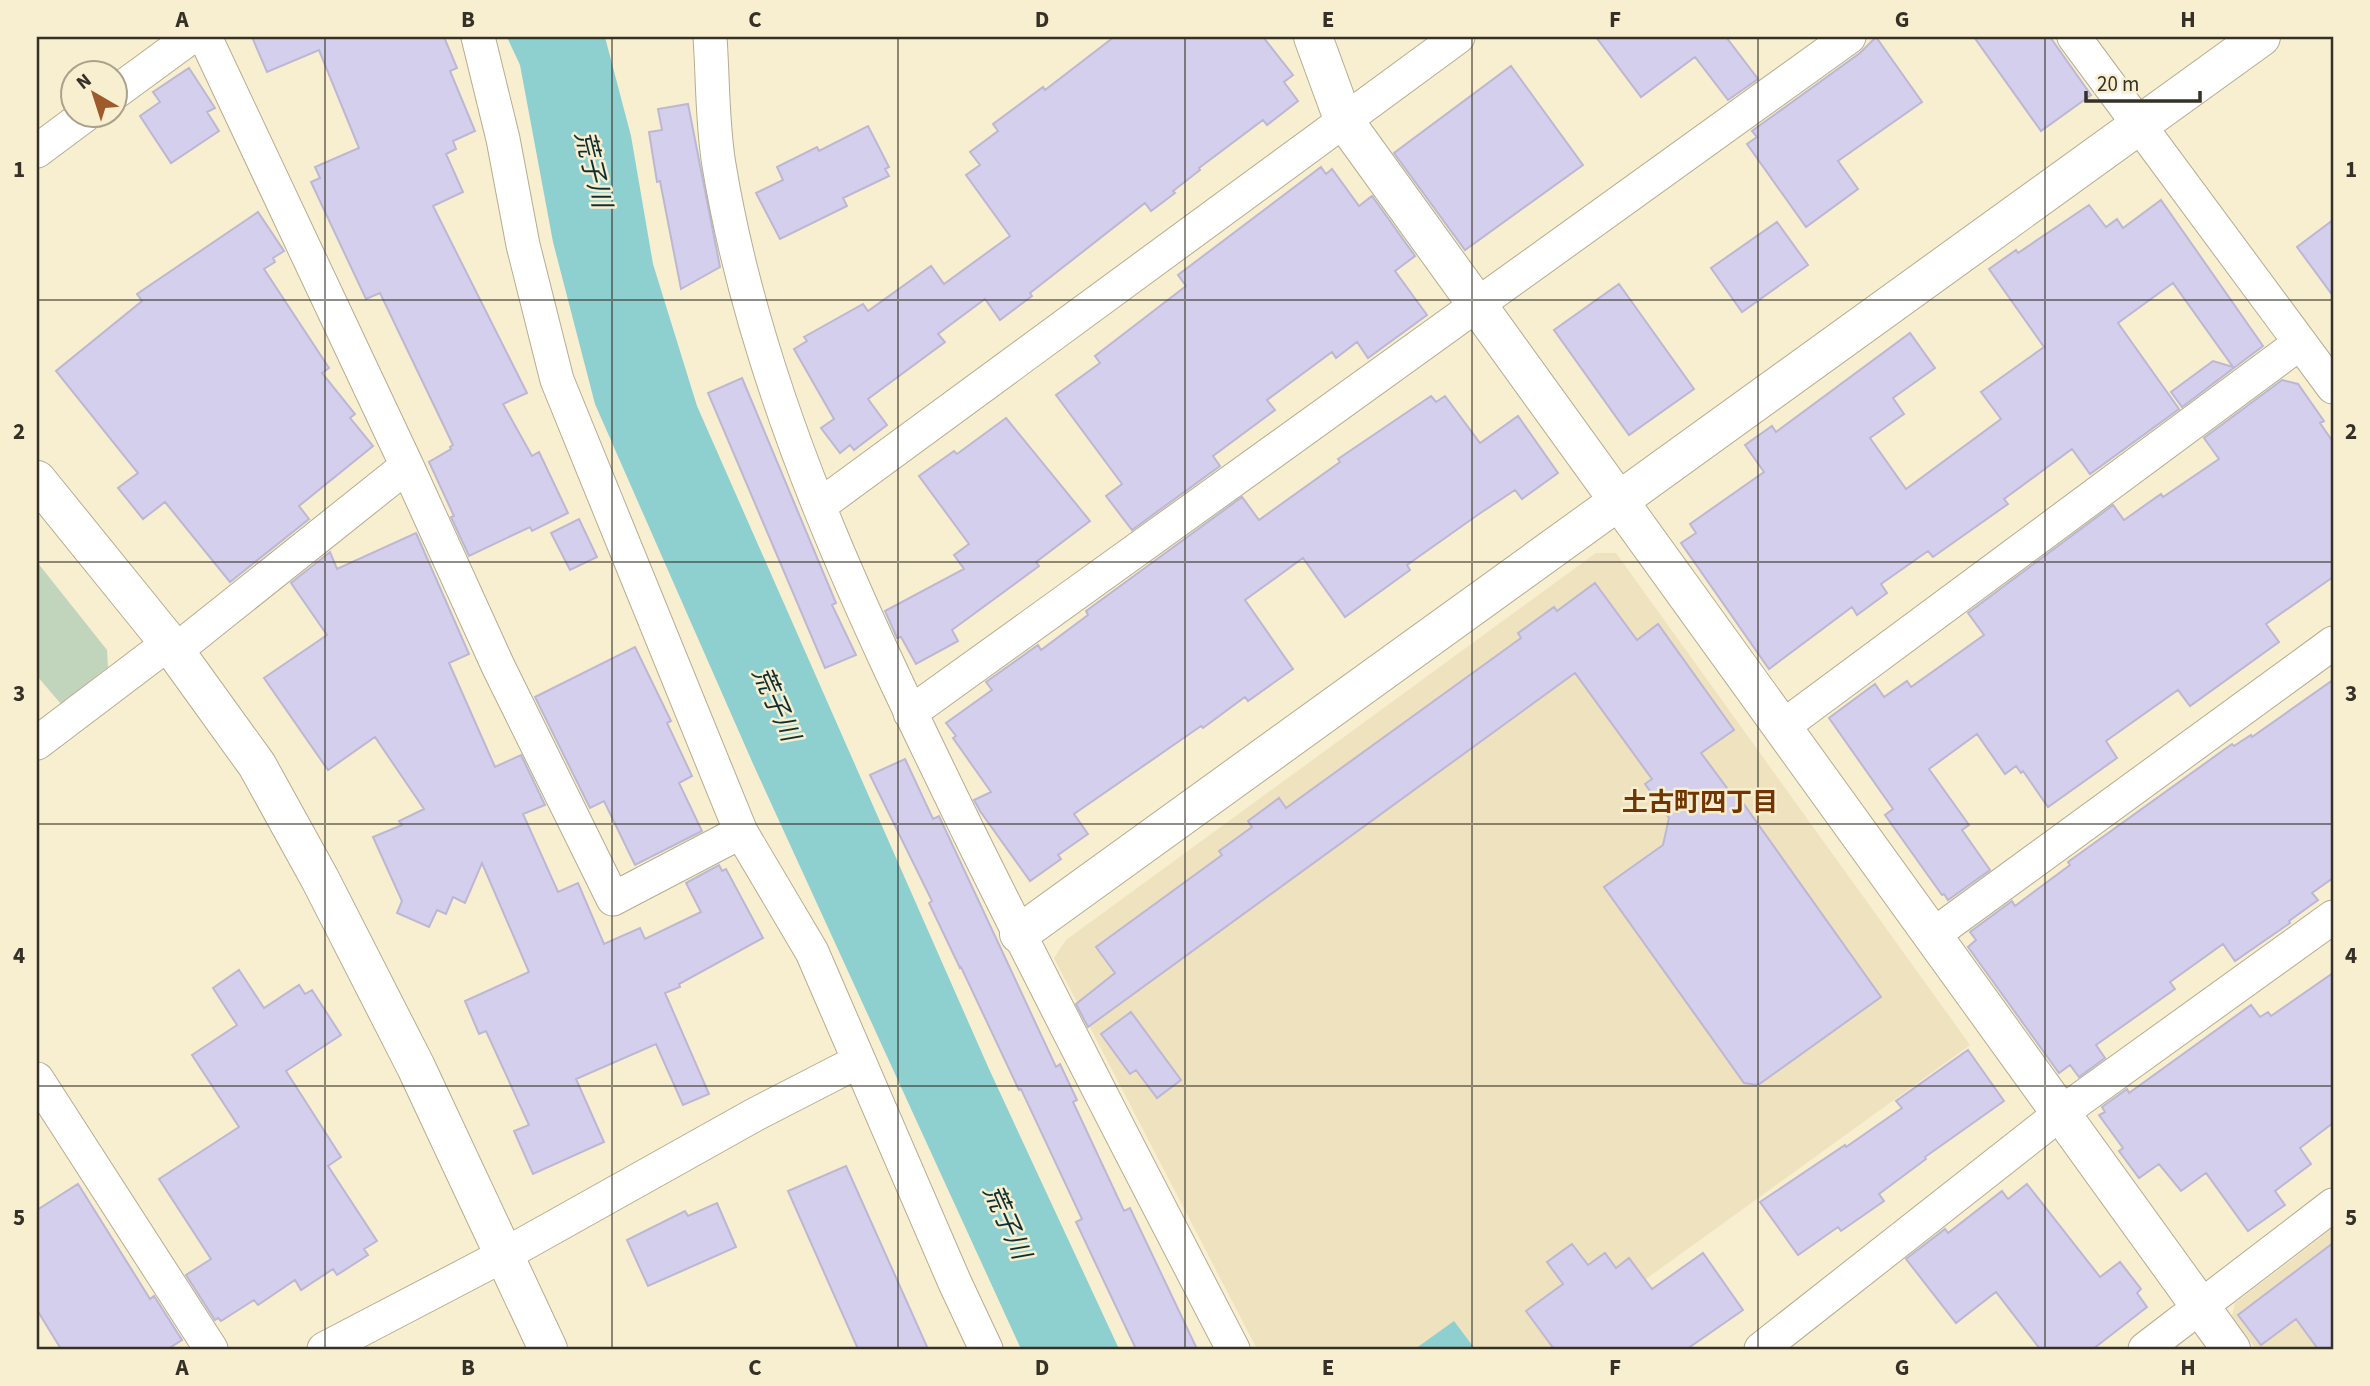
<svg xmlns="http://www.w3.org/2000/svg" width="2370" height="1386" viewBox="0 0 2370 1386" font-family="'Source Sans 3','Noto Sans JP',sans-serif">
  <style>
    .built { fill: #efe2be }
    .green { fill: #c1d5bc }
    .water { fill: #8ecfd0 }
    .building { fill: #d4cfec; stroke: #bcb7d3; stroke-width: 2 }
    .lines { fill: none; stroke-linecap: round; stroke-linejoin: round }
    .minor-casing { stroke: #b6ac90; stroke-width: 35 }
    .tertiary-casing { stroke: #b6ac90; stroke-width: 40 }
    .minor { stroke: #fff; stroke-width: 33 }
    .tertiary { stroke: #fff; stroke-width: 38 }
    .grid { fill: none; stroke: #353126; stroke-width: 2; stroke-opacity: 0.55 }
    .labels { text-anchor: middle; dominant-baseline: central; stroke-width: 5; stroke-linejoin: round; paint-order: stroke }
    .water-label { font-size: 26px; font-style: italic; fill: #0e2f30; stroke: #f8eed0 }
    .neighbourhood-label { font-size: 26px; font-weight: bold; fill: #703503; stroke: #f8eed0 }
    .neatline { fill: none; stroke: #353126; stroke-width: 2.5 }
    .grid-label { font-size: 23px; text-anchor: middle; font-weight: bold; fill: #353126 }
  </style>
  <rect width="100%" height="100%" fill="#f8eed0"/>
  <!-- built -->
  <path class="built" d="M1596 553H1616L1970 1045 1549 1349H1257L1054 958 1066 940Z
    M2333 1228V1349H2256L2232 1316 2235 1303Z"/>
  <!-- green -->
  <path class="green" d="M37 562 107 650 108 667 61 704 37 676Z"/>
  <!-- water -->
  <path class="water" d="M507 37H605L631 136 653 264 697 406 989 1069 1119 1349H1021L754 766 595 404 553 242 520 65Z
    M1454 1321 1475 1349H1415Z"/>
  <!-- building -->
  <path class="building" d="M252 37H444L457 68 450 71 475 131 453 141 456 149 446 154 463 192 433 206 527 393 503 404 532 456 539 452 568 513 532 531 530 527 469 556 451 517 454 516 429 462 451 449 450 447 453 445 380 293 366 299 311 182 320 178 315 167 359 148 319 50 267 72Z
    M1114 37H1263L1293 75 1284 82 1298 101 1267 125 1263 120 1199 168 1200 170 1173 191 1175 193 1151 211 1145 203 1030 293 1032 296 1000 320 985 299 938 334 945 342 868 399 887 425 854 450 850 445 840 453 821 428 834 419 794 349 807 341 804 337 863 304 868 311 931 266 944 284 1010 236 966 175 980 165 970 152 998 131 993 124 1043 87 1045 90Z
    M1596 37H1726L1758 79 1728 100 1695 57 1641 97Z
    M1876 37 1922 102 1838 161 1858 189 1806 227 1747 144 1757 137 1752 131 1860 53Z
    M1974 37H2050L2091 95 2041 131Z
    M1511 66 1583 165 1465 250 1394 153Z
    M189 68 215 108 207 112 219 131 171 163 140 116 160 102 153 92Z
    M688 104 720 267 681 289 660 181 657 182 649 132 662 130 658 109Z
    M868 126 889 167 885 169 889 176 843 198 847 206 780 239 756 193 783 180 777 167 817 147 819 151Z
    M1321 167 1326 174 1332 169 1359 206 1372 196 1415 256 1395 271 1427 315 1368 358 1357 342 1336 358 1332 352 1267 400 1275 410 1213 456 1220 466 1132 530 1106 496 1122 484 1056 395 1100 363 1095 356 1186 286 1178 275Z
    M2161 200 2263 346 2182 407 2171 392 2213 361 2233 367 2173 283 2118 323 2179 409 2090 474 2072 449 2004 499 2008 504 1933 557 1928 551 1881 584 1887 593 1857 615 1852 607 1769 669 1681 543 1696 533 1690 524 1764 472 1745 445 1772 426 1776 432 1910 333 1935 368 1893 398 1904 414 1870 438 1906 489 2001 419 1981 392 2044 347 1989 269 2016 250 2018 253 2089 205 2106 227 2117 219 2123 228Z
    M258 212 284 251 273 258 275 262 264 269 329 368 322 373 355 414 350 418 373 446 299 506 309 519 230 582 165 502 143 519 118 488 138 473 56 371 142 301 137 294Z
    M2333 220V296L2297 247Z
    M1777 222 1808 265 1742 312 1711 268Z
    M1619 284 1694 389 1629 435 1554 330Z
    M742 378 836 603 832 605 856 655 825 668 708 393Z
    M2282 380 2298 384 2324 421 2320 423 2333 442V577L2266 624 2279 642 2190 706 2178 690 2106 741 2117 758 2048 807 2023 771 2021 773 2016 766 2005 774 1977 734 1929 769 1969 825 1962 830 1990 870 1948 900 1944 894 1942 895 1885 815 1893 809 1829 718 1875 684 1884 697 1907 681 1911 687 1984 635 1968 613 2113 505 2124 520 2161 494 2163 497 2219 459 2204 438Z
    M1431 396 1436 402 1445 396 1480 443 1518 416 1558 473 1522 499 1515 490 1479 514 1407 565 1410 570 1345 617 1303 558 1245 600 1293 669 1248 701 1245 697 1203 728 1201 726 1074 814 1088 834 1058 855 1061 859 1030 881 980 811 974 800 991 792 953 738 956 736 946 723 992 690 986 682 1038 645 1041 650 1088 615 1086 611 1242 497 1259 520 1340 462 1338 459Z
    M1006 418 1090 521 1036 562 1039 566 952 630 958 641 916 664 901 637 897 638 885 611 964 569 954 555 969 544 919 476 954 451 957 454Z
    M579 519 597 557 570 570 551 533Z
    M416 533 469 654 449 663 495 767 521 755 545 805 523 814 558 892 578 883 604 944 640 928 645 939 701 912 686 883 719 865 722 871 726 869 763 938 679 984 680 987 665 993 709 1094 683 1105 656 1044 576 1079 604 1142 533 1174 514 1131 529 1125 486 1031 479 1034 465 1001 529 972 482 863 465 903 453 897 446 914 437 910 429 927 397 913 402 901 373 837 402 825 399 821 424 809 375 737 328 770 264 678 327 635 291 583 330 552 337 569Z
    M1595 583 1637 640 1658 624 1734 730 1701 753 1733 796H1738L1881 997 1758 1085 1744 1083 1604 887 1663 845 1669 818 1645 784 1652 779 1575 673 1088 1027 1076 1004 1115 973 1096 947 1222 855 1219 851 1252 827 1248 821 1279 798 1286 808 1521 638 1518 633 1554 607 1557 611Z
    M635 647 671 721 667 723 692 776 679 783 702 831 635 865 604 801 590 808 535 697Z
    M2333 680V878L2312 893 2318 900 2289 921 2290 923 2235 961 2223 944 2170 982 2175 989 2096 1045 2105 1058 2079 1077 2070 1065 2059 1073 1968 947 1976 940 1970 932 2012 901 2015 906 2070 865 2068 862 2232 744 2234 746 2251 735 2252 737Z
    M905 759 933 819 939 816 1056 1067 1060 1064 1077 1100 1073 1102 1124 1211 1130 1208 1197 1349H1136L1076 1222 1082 1219 1021 1089 1019 1090 961 967 960 968 929 903 932 901 870 775Z
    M239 970 264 1008 299 985 305 994 312 990 341 1035 286 1071 341 1157 328 1166 377 1241 364 1249 368 1255 337 1275 333 1269 301 1290 295 1280 258 1305 254 1300 221 1321 218 1318 215 1320 186 1275 211 1259 159 1179 239 1127 192 1055 237 1025 213 988Z
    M2333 973V1123L2300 1148 2311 1164 2275 1191 2285 1205 2248 1231 2206 1173 2181 1191 2159 1164 2139 1178 2119 1151 2123 1148 2099 1115 2105 1112 2102 1107 2127 1089 2129 1093 2251 1005 2260 1017 2268 1012 2271 1016Z
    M1131 1012 1181 1080 1157 1098 1136 1070 1130 1074 1101 1034Z
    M1968 1050 2004 1101 1925 1157 1926 1159 1879 1194 1884 1201 1841 1231 1838 1227 1798 1255 1760 1202 1845 1145 1846 1147 1902 1108 1896 1101Z
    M846 1166 928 1349H858L788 1191Z
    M78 1184 150 1299 154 1296 182 1340 168 1349H61L37 1310V1210Z
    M2027 1184 2100 1277 2120 1262 2141 1289 2137 1293 2147 1307 2093 1349H2040L1996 1292 1956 1323 1906 1259 1945 1229 1948 1233 2002 1191 2008 1199Z
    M717 1203 736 1247 648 1286 627 1240 685 1211 688 1216Z
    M2333 1243V1349H2318L2296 1319 2261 1345 2238 1315Z
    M1572 1244 1588 1265 1605 1253 1616 1268 1629 1258 1652 1289 1703 1253 1743 1310 1687 1349H1554L1526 1311 1563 1284 1547 1262Z"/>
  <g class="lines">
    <!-- minor casing -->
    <g class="minor-casing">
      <path id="minor" d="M205 37 407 466 498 666 613 899 741 832
        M478 37 503 139 523 245 557 380 741 832 812 952 955 1283 986 1349
        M710 37C713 79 712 123 719 165 758 401 865 620 969 833 1055 1007 1144 1178 1233 1349
        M2074 37 2333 387
        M116 92 191 37
        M37 151 84 116
        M819 506 1458 37
        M175 651 407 466
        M910 713 1849 37
        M1782 727 2300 343
        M37 743 169 643
        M1933 935 2333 643
        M37 1079 211 1349
        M324 1349 504 1255 756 1114 859 1061
        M1761 1349 2061 1113 2333 917
        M2145 1349 2333 1205"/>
    </g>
    <!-- tertiary casing -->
    <g class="tertiary-casing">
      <path id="tertiary" d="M1313 37 1343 119 2231 1349
        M37 480 169 643 257 765 320 879 416 1067 548 1349
        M1019 934 2261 37"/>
    </g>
    <!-- minor -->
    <use href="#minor" class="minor"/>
    <!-- tertiary -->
    <use href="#tertiary" class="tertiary"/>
  </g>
  <!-- grid -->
  <path class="grid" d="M325 37V1349M612 37V1349M898 37V1349M1185 37V1349M1472 37V1349M1758 37V1349M2045 37V1349M37 300H2333M37 562H2333M37 824H2333M37 1086H2333"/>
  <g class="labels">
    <!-- water labels -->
    <g class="water-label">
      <text transform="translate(593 169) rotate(76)">荒子川</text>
      <text transform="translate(776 704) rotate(66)">荒子川</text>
      <text transform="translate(1007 1222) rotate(66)">荒子川</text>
    </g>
    <!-- neighbourhood labels -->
    <g class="neighbourhood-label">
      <text x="1700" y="802">土古町四丁目</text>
    </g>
  </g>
  <!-- border -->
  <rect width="2370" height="1386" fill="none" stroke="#f8eed0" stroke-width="77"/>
  <!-- north arrow -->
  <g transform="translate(94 94) rotate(321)"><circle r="33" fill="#f8eed0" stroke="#aaa28c" stroke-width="2"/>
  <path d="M0-5L12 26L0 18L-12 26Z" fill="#9e5a2b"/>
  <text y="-10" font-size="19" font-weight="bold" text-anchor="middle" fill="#353126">N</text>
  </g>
  <!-- scale -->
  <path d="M2086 91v10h114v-10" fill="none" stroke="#353126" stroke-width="3.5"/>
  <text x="2097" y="91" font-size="21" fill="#353126" stroke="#f8eed0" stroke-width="5" paint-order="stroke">20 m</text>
  <rect x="38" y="38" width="2294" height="1310" class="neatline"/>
  <g class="grid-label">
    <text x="182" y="27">A</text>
    <text x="468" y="27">B</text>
    <text x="755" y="27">C</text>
    <text x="1042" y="27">D</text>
    <text x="1328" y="27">E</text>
    <text x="1615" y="27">F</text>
    <text x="1902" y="27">G</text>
    <text x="2188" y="27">H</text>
    <text x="19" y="177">1</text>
    <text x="2351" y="177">1</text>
    <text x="19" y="439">2</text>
    <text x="2351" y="439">2</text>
    <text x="19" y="701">3</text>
    <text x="2351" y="701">3</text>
    <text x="19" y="963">4</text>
    <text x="2351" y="963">4</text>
    <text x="19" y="1225">5</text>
    <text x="2351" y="1225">5</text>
    <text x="182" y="1375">A</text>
    <text x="468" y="1375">B</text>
    <text x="755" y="1375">C</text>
    <text x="1042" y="1375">D</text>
    <text x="1328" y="1375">E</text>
    <text x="1615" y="1375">F</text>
    <text x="1902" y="1375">G</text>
    <text x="2188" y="1375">H</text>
  </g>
</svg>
